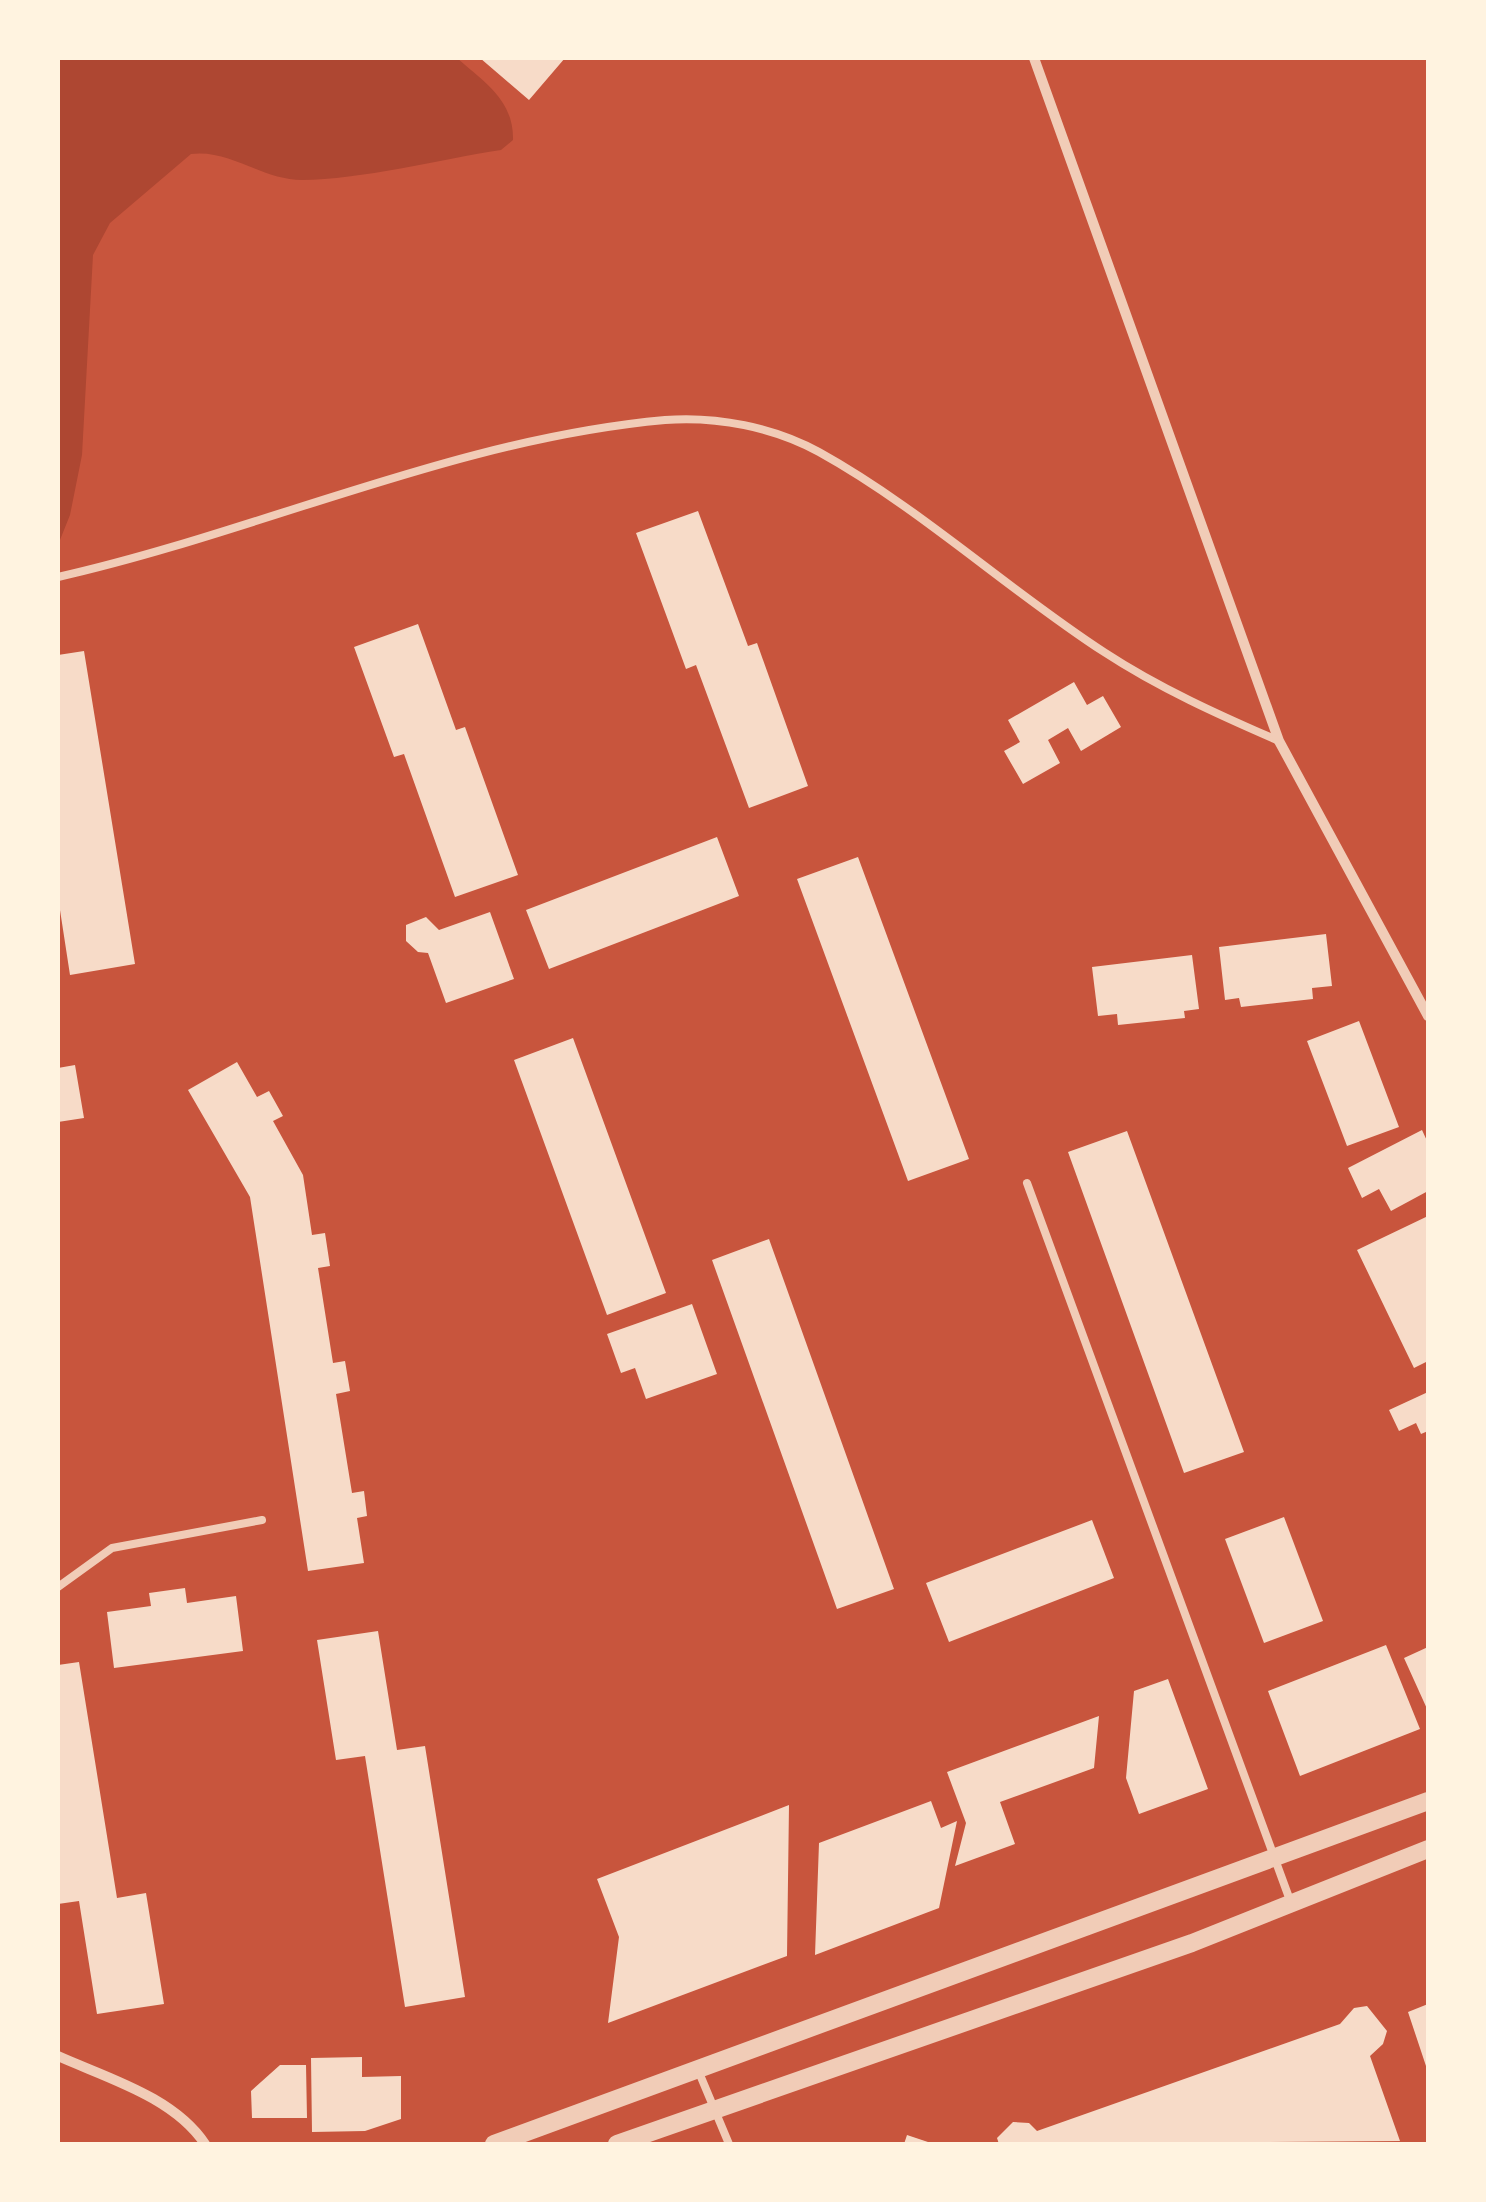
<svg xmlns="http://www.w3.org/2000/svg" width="1486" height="2202" viewBox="0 0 1486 2202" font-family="Spectral,serif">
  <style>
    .green { fill: #ae4732 }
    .building { fill: #f7dbc8 }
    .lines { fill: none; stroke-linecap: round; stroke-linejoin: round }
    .service { stroke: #f1ccb7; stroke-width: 8 }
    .minor { stroke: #f1ccb7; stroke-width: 10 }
    .tertiary { stroke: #f1ccb7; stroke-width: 18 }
  </style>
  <rect width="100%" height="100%" fill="#c8553d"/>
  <!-- green -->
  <path class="green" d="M58 58H457C484 82 514 100 513 140L501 150C442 159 359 180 302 180 262 180 230 149 191 154L110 223 93 255 82 455 70 515 58 545Z"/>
  <!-- building -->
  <path class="building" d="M480 58H565L529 100Z
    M698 511 748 646 757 643 808 786 749 808 696 665 686 669 636 533Z
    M418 624 456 730 465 727 518 875 455 897 404 754 394 757 354 647Z
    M84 651 135 964 70 975 58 897V655Z
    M1074 682 1087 705 1103 696 1121 727 1081 751 1068 728 1048 740 1060 763 1023 784 1004 751 1020 742 1008 720Z
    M717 837 739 896 549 969 526 910Z
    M858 857 969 1159 908 1181 797 879Z
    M490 912 514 979 446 1003 428 953 418 952 406 941V925L426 917 439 930Z
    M1326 934 1332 986 1312 988 1313 999 1241 1007 1239 998 1225 1000 1219 947Z
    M1192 955 1199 1009 1184 1011 1185 1018 1118 1025 1117 1014 1098 1016 1092 967Z
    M1359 1021 1399 1127 1347 1146 1307 1041Z
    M573 1038 666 1293 607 1315 514 1060Z
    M237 1062 257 1097 269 1091 283 1116 273 1121 303 1175 312 1235 325 1233 330 1266 318 1268 333 1363 345 1361 350 1391 336 1394 352 1493 364 1491 367 1516 357 1518 364 1563 308 1571 250 1197 188 1090Z
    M75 1065 84 1118 58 1122V1068Z
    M1422 1130 1428 1143V1191L1391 1211 1379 1189 1362 1198 1348 1168Z
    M1127 1131 1244 1452 1184 1473 1068 1152Z
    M1428 1216V1361L1414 1368 1357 1250Z
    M769 1239 894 1589 837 1609 712 1260Z
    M692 1304 717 1374 646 1399 635 1368 621 1373 607 1334Z
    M1428 1392V1431L1421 1434 1416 1423 1399 1431 1389 1410Z
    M1284 1517 1323 1621 1264 1643 1225 1539Z
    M1092 1520 1114 1578 949 1642 926 1583Z
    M185 1588 187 1603 236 1596 243 1651 114 1668 107 1612 151 1606 149 1593Z
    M378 1631 397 1750 425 1746 465 1997 405 2007 365 1756 336 1760 317 1640Z
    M1386 1645 1420 1729 1300 1776 1268 1691Z
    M1428 1647V1711L1404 1658Z
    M79 1662 117 1898 146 1893 164 2004 97 2014 79 1901 58 1904V1665Z
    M1168 1679 1208 1789 1139 1814 1126 1778 1134 1691Z
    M1099 1716 1094 1768 1000 1802 1015 1844 955 1866 966 1823 947 1772Z
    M931 1801 941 1828 957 1821 939 1908 815 1955 819 1843Z
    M789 1805 787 1956 608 2023 619 1937 597 1879Z
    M1428 2004V2072L1408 2012Z
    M1367 2006 1387 2031 1383 2044 1370 2056 1400 2141 999 2144 997 2138 1013 2122 1029 2123 1037 2131 1340 2024 1354 2008Z
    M362 2057V2077L401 2076V2119L365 2131 312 2132 311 2058Z
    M280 2065H306L307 2118H252L251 2091Z
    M907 2135 934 2144H904Z"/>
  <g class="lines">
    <!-- service -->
    <path class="service" d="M58 577C261 531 455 439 665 420 716 416 774 427 819 452 920 508 1007 589 1104 652 1159 688 1219 715 1279 741
      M1027 1183 1291 1903
      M58 1587 112 1548 262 1520
      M698 2070 729 2144"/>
    <!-- minor -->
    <path class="minor" d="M1034 58 1279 741 1428 1016
      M58 2056C107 2078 174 2097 205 2144"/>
    <!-- tertiary -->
    <path class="tertiary" d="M494 2144 1428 1801
      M617 2144 1192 1943 1428 1849"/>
  </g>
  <!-- border -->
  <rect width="1486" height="2202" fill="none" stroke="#fff3e0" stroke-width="120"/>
</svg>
